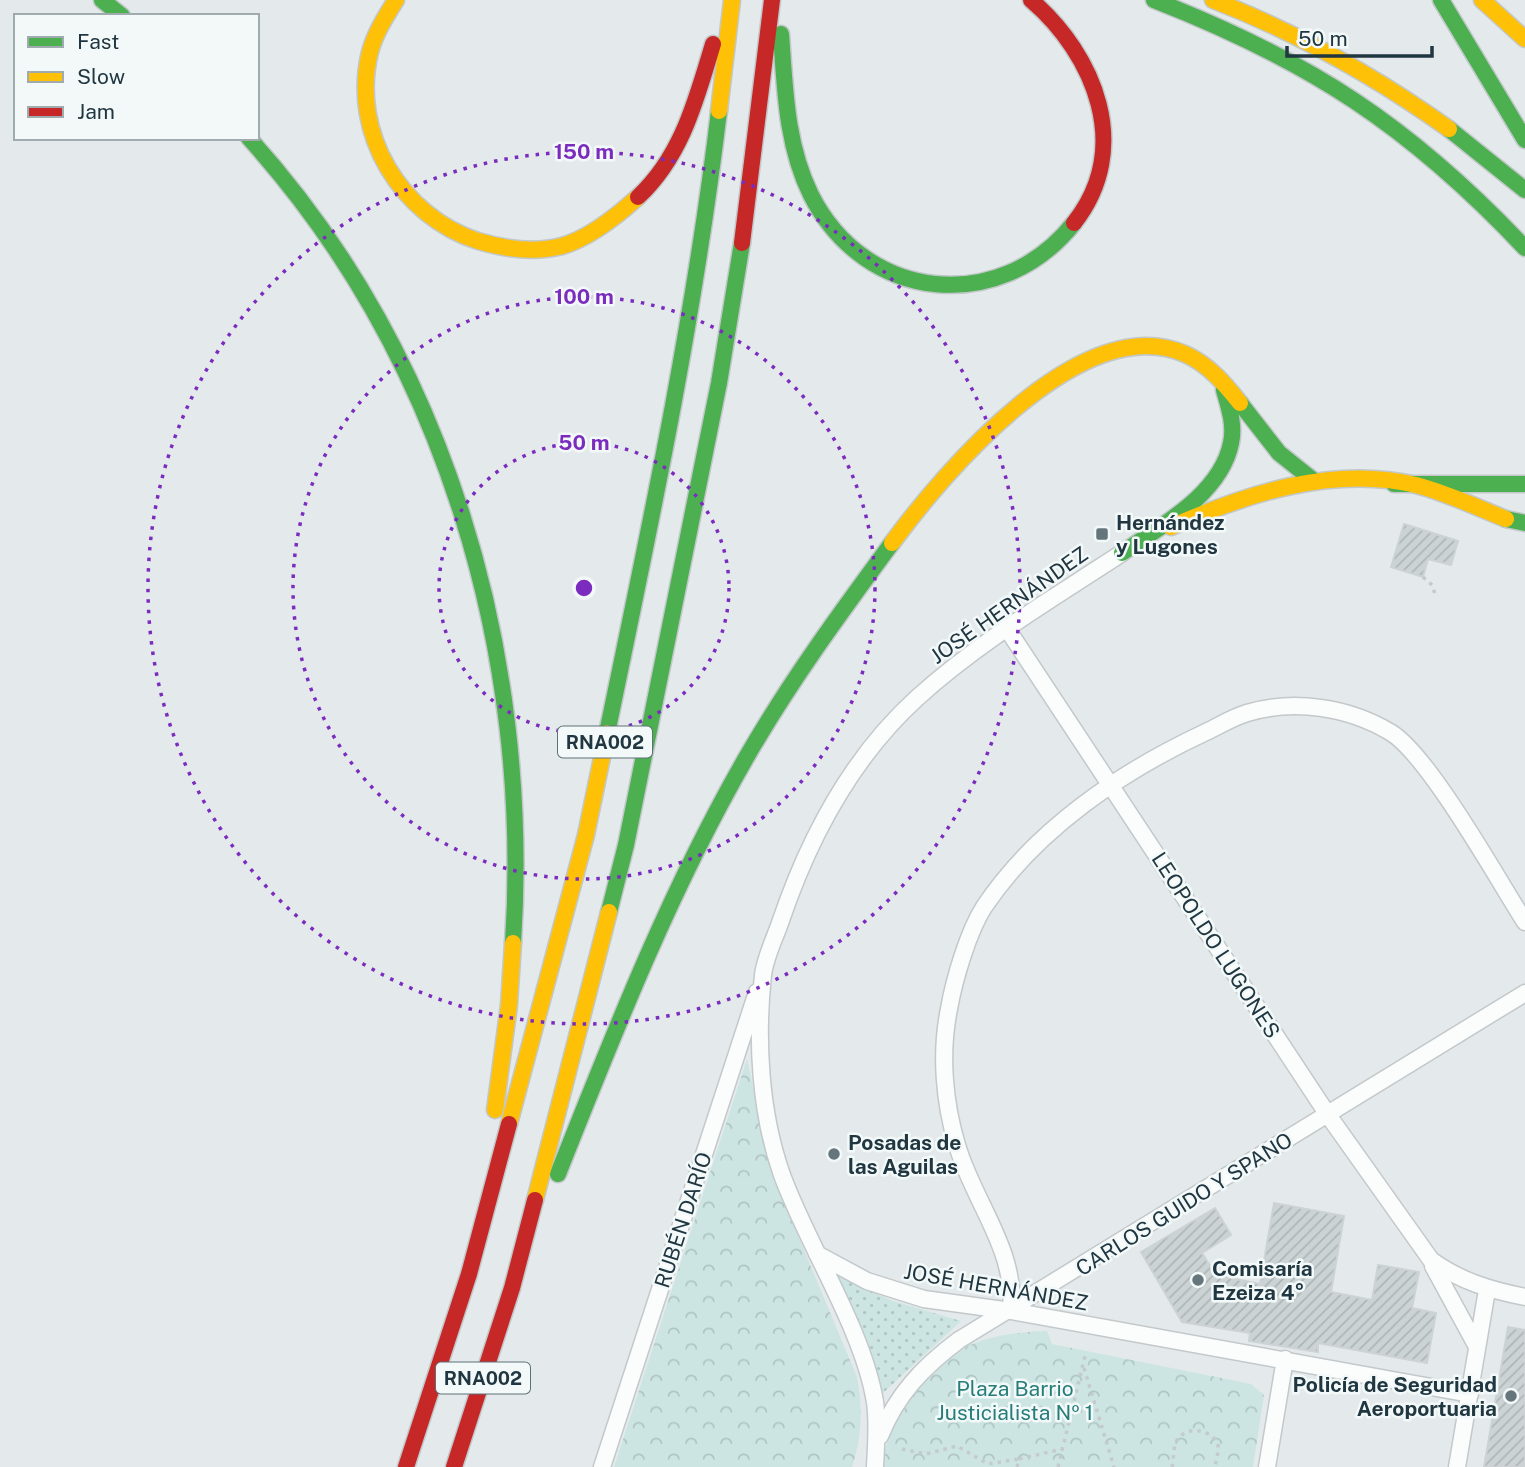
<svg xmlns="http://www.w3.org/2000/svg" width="1525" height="1467" viewBox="0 0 1525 1467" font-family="'Public Sans',sans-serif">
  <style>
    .grass { fill: url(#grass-dots) }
    .park { fill: url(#park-crowns) }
    .building { fill: url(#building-hatch); stroke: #cdd3d4; stroke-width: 2 }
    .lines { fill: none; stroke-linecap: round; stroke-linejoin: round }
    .street-casing { stroke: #c3c8ca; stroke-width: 19 }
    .fast-casing { stroke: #c2c8ca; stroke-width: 19 }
    .slow-casing { stroke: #c2c8ca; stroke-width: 19 }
    .jam-casing { stroke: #c2c8ca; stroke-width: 19 }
    .path { stroke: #c4cbce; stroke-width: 3.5; stroke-dasharray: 3.5 5; stroke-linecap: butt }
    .street { stroke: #fbfcfc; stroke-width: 16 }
    .fast { stroke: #4caf50; stroke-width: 16 }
    .slow { stroke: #ffc107; stroke-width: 16 }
    .jam { stroke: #c62828; stroke-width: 16 }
    .ring { fill: none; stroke: #7b2cbf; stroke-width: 3.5; stroke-dasharray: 3.5 7 }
    .poi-dot { fill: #65757c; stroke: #f3f9f9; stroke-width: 2.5 }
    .labels { text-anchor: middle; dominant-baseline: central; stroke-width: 5; stroke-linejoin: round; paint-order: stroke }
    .shield { fill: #f3f9f9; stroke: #5f7078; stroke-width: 2 }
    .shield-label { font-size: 19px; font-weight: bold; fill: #203640 }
    .poi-label { font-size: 21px; font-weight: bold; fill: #203640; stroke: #f3f9f9; text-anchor: start }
    .street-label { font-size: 21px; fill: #203640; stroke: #f3f9f9 }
    .park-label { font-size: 21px; fill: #257c78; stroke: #f3f9f9 }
    .centre { fill: #7b2cbf; stroke: #f3f9f9; stroke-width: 3.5 }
    .ring-label { font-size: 21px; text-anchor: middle; font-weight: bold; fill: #7b2cbf; stroke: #f3f9f9; stroke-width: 5; stroke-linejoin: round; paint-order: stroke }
  </style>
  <defs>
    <pattern id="grass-dots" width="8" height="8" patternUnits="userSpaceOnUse" patternTransform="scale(1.75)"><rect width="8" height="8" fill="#cce5e2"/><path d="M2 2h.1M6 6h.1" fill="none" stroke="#afc5c3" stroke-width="1.8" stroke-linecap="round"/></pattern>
    <pattern id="park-crowns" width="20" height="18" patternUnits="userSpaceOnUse" patternTransform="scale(1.75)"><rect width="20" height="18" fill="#cce5e2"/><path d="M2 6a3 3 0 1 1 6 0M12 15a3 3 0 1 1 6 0" fill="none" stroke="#afc5c3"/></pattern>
    <pattern id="building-hatch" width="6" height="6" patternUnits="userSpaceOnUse" patternTransform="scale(1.75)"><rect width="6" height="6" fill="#ccd3d4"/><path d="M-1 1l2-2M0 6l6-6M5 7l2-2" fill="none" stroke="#afb6b7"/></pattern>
  </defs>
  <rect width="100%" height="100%" fill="#e4eaeb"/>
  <!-- grass -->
  <path class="grass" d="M838 1276 893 1301 961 1321 881 1395Z"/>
  <!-- park -->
  <path class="park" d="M747 1059 772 1173 857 1377C863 1407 862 1438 852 1467H614Z
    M1047 1331 1052 1344 1251 1384 1264 1395 1253 1467H883C883 1446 894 1425 904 1407 940 1348 981 1333 1047 1331Z"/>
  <!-- building -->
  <path class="building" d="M1404 524 1458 541 1451 565 1428 559 1423 577 1391 567Z
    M1274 1203 1344 1216 1331 1292 1372 1300 1378 1265 1419 1272 1412 1308 1436 1313 1427 1363 1318 1343V1352L1249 1341 1250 1333 1182 1322 1141 1252 1215 1208 1231 1235 1202 1253 1216 1275 1260 1284Z
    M1508 1327 1525 1330V1467H1484Z"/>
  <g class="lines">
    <!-- street casing -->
    <g class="street-casing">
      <path id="street" d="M1006 627 1328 1115 1431 1260C1460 1281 1490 1290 1525 1297
        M817 1254 867 1281 924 1299 1011 1311 1470 1394
        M1433 1266 1476 1345
        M1011 1311C1017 1250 973 1201 957 1145 944 1102 940 1053 949 1009 954 980 968 932 984 907 1036 829 1122 771 1206 732 1219 726 1233 717 1247 713 1294 699 1348 707 1390 732 1428 754 1498 880 1525 922
        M880 1436C897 1394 923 1367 959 1340L1525 993
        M602 1467 757 992
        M875 1467C876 1445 878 1423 875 1402 863 1329 808 1246 782 1175 760 1113 756 1040 763 975 765 958 774 940 780 923 808 840 851 758 917 698 980 641 1052 599 1122 553
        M1267 1467 1285 1359
        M1457 1467 1487 1290"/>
    </g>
    <!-- fast casing -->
    <g class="fast-casing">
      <path id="fast" d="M102 0 122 16
        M1154 0C1310 61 1410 126 1525 248
        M1441 0 1525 140
        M781 34C785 88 786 145 811 195 865 302 1000 316 1074 223
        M1449 129 1525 190
        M249 138C445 355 532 654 513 943
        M1240 403 1279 453 1314 481
        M1394 484H1525
        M1506 519 1525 523
        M1122 553C1161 526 1221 494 1231 443 1235 425 1229 408 1224 390
        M607 733C650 526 694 321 719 111
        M609 912 626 845 719 383 742 243
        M558 1174C614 1033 670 890 746 758 789 683 841 612 892 543"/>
    </g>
    <!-- slow casing -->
    <g class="slow-casing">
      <path id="slow" d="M396 0C386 16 375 33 370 52 350 133 401 216 478 241 505 249 535 253 562 246 590 238 617 216 638 197
        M1213 0C1298 33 1375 76 1449 129
        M1482 0 1525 39
        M719 111 732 0
        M1171 527C1246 494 1333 465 1416 485 1447 493 1476 507 1506 519
        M892 543C945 471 1082 309 1185 354 1208 364 1225 384 1240 403
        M495 1110 509 1005 513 943
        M509 1124 586 835 607 733
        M535 1200 609 912"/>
    </g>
    <!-- jam casing -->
    <g class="jam-casing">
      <path id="jam" d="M1031 0C1095 55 1133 148 1074 223
        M638 197C682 156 696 100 713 44
        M742 243 772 0
        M406 1467 469 1274 509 1124
        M454 1467 512 1288 535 1200"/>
    </g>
    <!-- path -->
    <path class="path" d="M1423 577 1432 585 1436 597
      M1084 1368 1114 1467
      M902 1449 926 1454 957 1446 988 1464 1019 1459
      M1017 1467 1019 1459 1062 1449
      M1058 1467 1085 1356
      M1172 1467C1174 1459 1173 1446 1177 1440 1187 1425 1212 1429 1218 1445 1219 1452 1216 1460 1215 1467"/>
    <!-- street -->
    <use href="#street" class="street"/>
    <!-- fast -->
    <use href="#fast" class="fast"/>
    <!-- slow -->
    <use href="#slow" class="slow"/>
    <!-- jam -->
    <use href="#jam" class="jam"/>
  </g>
  <!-- distance rings -->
  <g class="ring">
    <circle cx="584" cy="588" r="145"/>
    <circle cx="584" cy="588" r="291"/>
    <circle cx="584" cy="588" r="436"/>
  </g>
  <!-- markers -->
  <g class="poi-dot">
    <rect x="1095" y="527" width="14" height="14" rx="3.5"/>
    <circle cx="834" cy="1154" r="7"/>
    <circle cx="1198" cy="1280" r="7"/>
    <circle cx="1511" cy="1396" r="7"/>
  </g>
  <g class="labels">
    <!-- shield labels -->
    <g class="shield">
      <rect x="558" y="726.5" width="94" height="31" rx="5"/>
      <rect x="436" y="1362.5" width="94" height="31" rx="5"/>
    </g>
    <g class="shield-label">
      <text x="605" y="742">RNA002</text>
      <text x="483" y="1378">RNA002</text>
    </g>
    <!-- poi labels -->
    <g class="poi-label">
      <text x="1116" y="522">Hernández<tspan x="1116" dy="24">y Lugones</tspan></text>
      <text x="848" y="1142">Posadas de<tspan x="848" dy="24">las Aguilas</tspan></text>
      <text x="1212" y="1268">Comisaría<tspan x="1212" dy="24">Ezeiza 4°</tspan></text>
      <text x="1497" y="1384" text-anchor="end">Policía de Seguridad<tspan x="1497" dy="24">Aeroportuaria</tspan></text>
    </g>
    <!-- street labels -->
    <g class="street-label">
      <text transform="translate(1009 605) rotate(-35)">JOSÉ HERNÁNDEZ</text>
      <text transform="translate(1216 945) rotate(57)">LEOPOLDO LUGONES</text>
      <text transform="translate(1184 1204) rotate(-32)">CARLOS GUIDO Y SPANO</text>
      <text transform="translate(683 1220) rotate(-72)">RUBÉN DARÍO</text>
      <text transform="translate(996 1287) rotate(10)">JOSÉ HERNÁNDEZ</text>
    </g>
    <!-- park labels -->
    <g class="park-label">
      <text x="1015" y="1388">Plaza Barrio<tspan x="1015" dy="24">Justicialista Nº 1</tspan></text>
    </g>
  </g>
  <circle cx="584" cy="588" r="10" class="centre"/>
  <g class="ring-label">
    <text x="584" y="159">150 m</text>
    <text x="584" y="304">100 m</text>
    <text x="584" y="450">50 m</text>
  </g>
  <!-- legend -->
  <rect x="14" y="14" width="245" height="126" fill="#f3f9f9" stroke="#9fabaf" stroke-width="2"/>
  <rect x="28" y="37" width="35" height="10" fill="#4caf50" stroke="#9fabaf" stroke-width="2"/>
  <text x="77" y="49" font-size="21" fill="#203640">Fast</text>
  <rect x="28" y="72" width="35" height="10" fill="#ffc107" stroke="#9fabaf" stroke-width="2"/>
  <text x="77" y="84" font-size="21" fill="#203640">Slow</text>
  <rect x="28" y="107" width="35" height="10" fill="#c62828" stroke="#9fabaf" stroke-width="2"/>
  <text x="77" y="119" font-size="21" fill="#203640">Jam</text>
  <!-- scale -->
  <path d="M1287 46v10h145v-10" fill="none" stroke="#203640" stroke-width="3.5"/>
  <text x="1298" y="46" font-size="21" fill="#203640" stroke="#f3f9f9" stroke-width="5" paint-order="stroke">50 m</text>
</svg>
